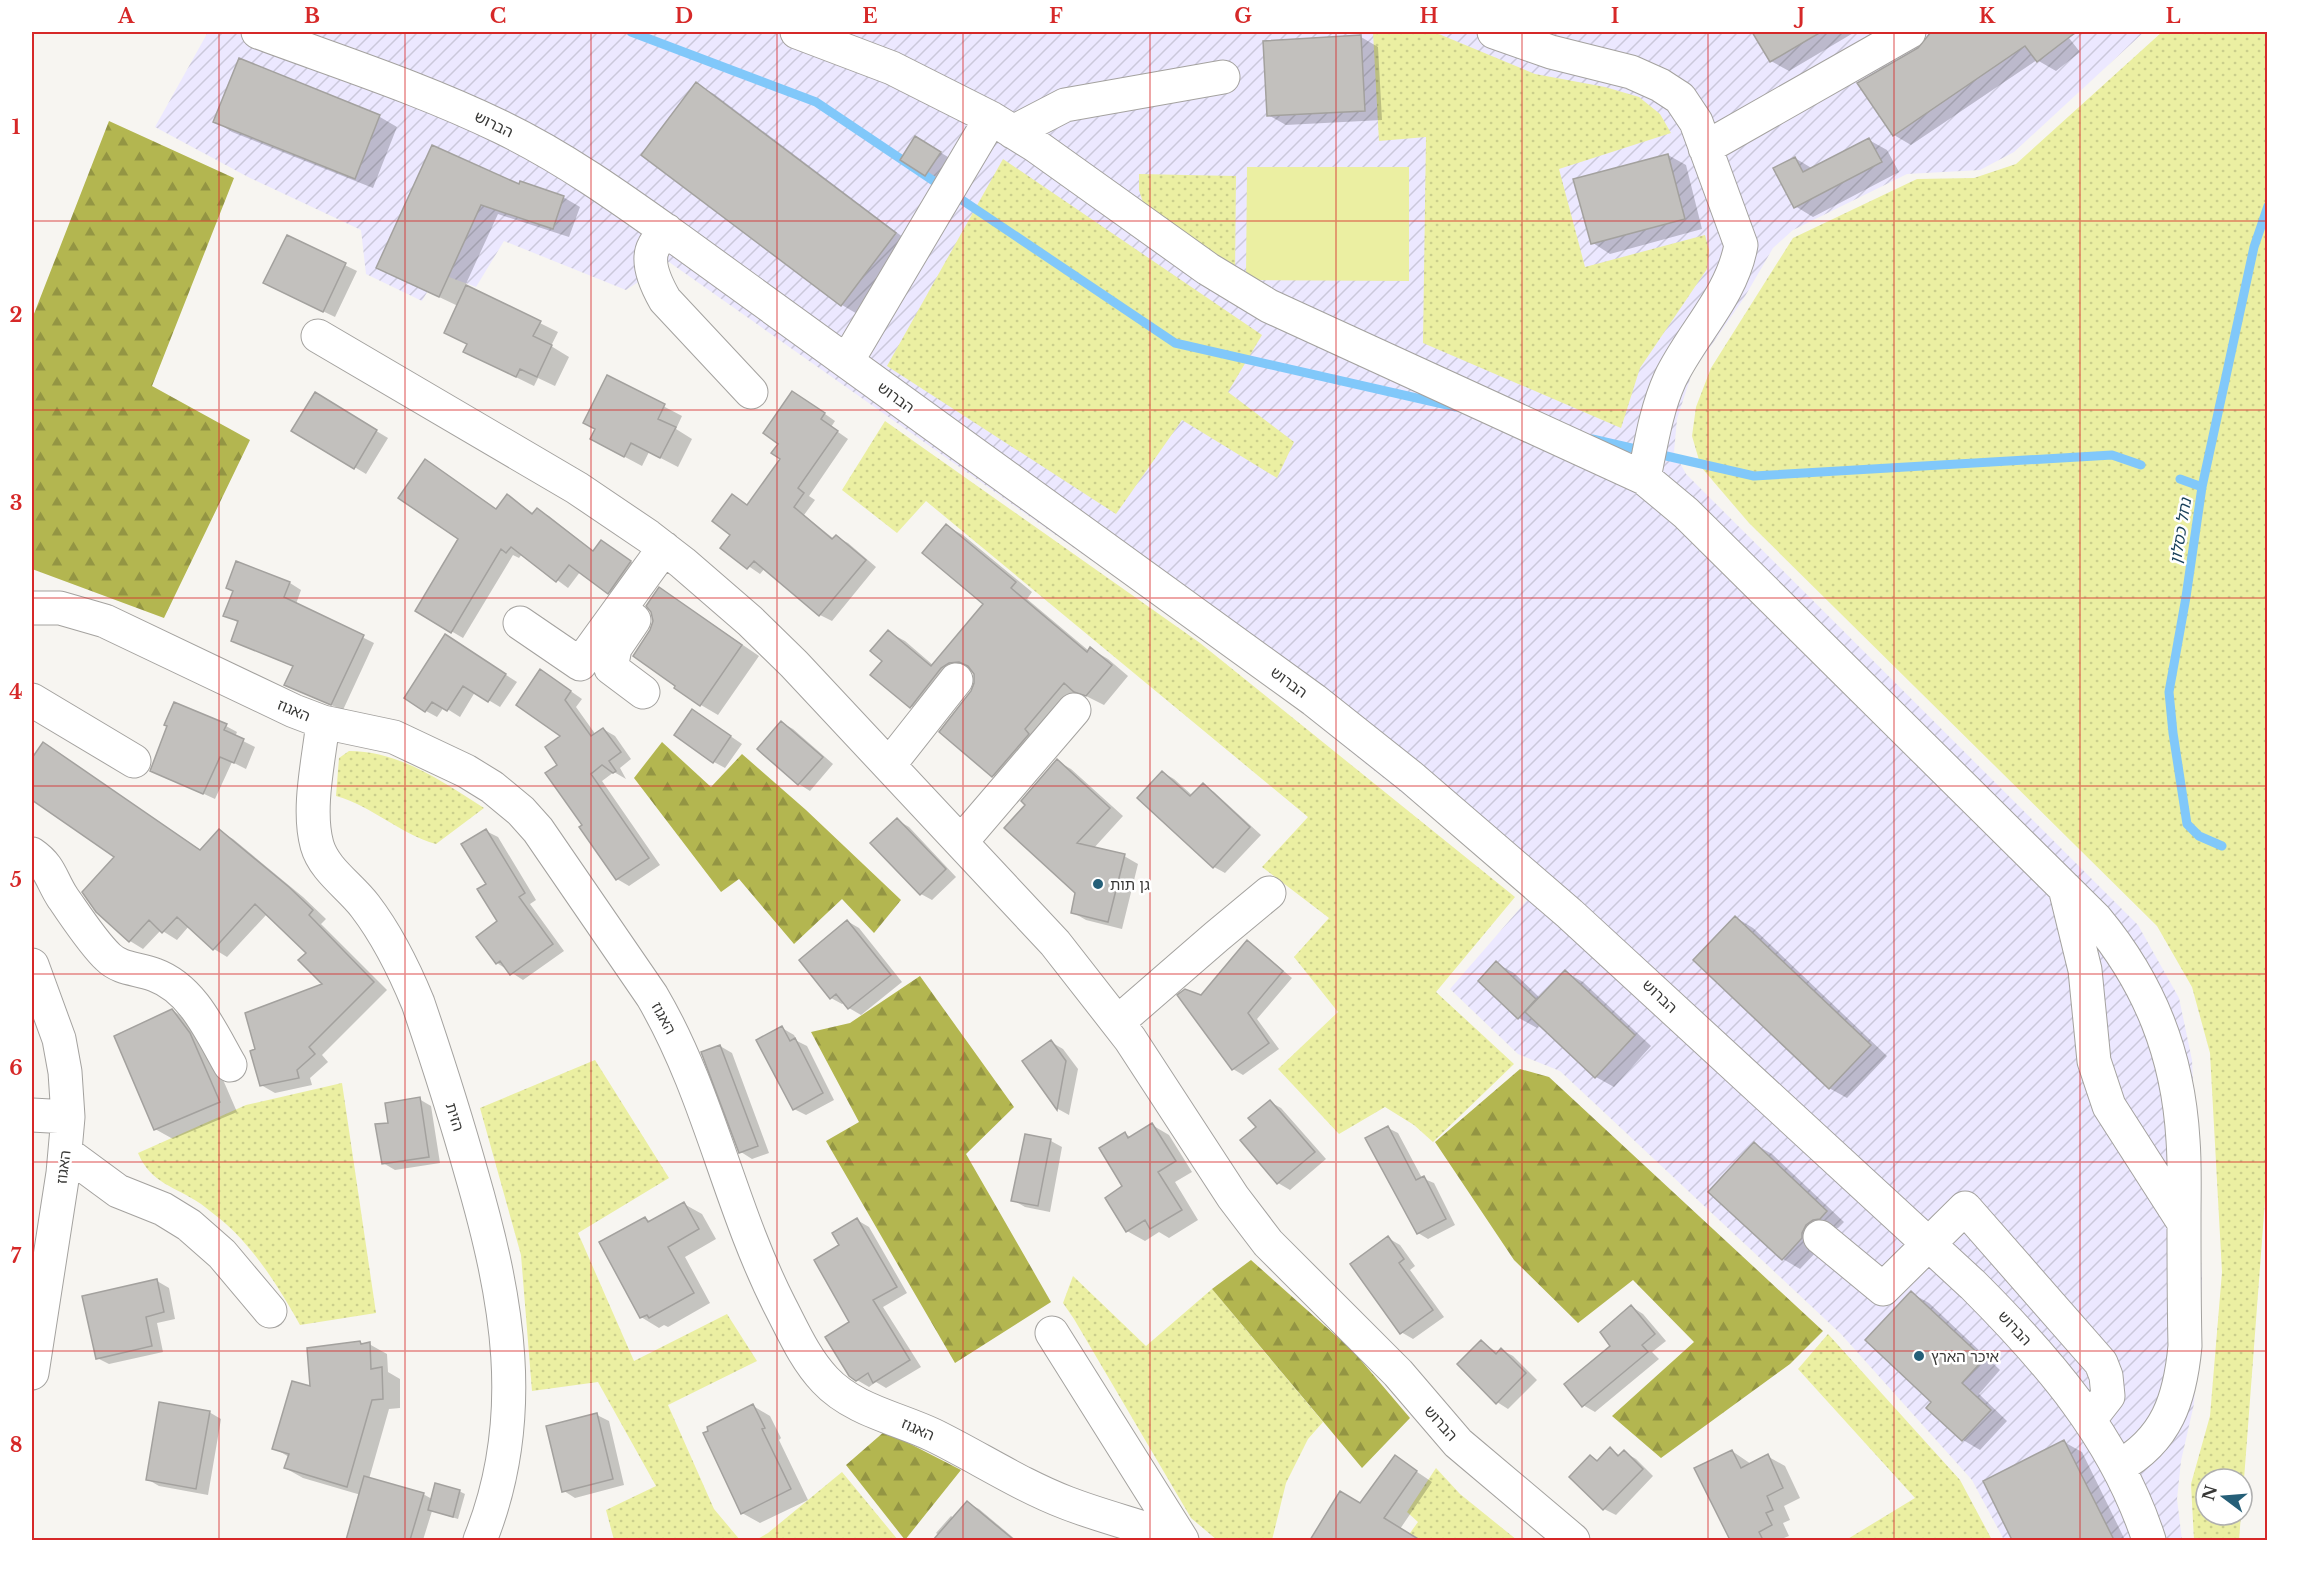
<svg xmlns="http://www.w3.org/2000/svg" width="2299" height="1572" viewBox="0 0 2299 1572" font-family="'Libre Baskerville','Noto Sans Hebrew',serif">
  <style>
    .industrial { fill: url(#industrial-furrows) }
    .grass { fill: url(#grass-dots) }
    .forest { fill: url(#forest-firs) }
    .pitch { fill: #ebefa2 }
    .shadow { fill: #0003 }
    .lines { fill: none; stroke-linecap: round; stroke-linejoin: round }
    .stream { stroke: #81c8fa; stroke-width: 9 }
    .building { fill: #c2c0bd; stroke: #a3a19e; stroke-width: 1.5 }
    .minor-casing { stroke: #a4a29f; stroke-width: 35 }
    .minor { stroke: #fff; stroke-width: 33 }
    .grid { fill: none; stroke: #d62828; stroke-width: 1.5; stroke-opacity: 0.55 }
    .poi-dot { fill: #255f78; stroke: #fff; stroke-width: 2 }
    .labels { text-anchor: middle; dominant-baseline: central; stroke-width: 5; stroke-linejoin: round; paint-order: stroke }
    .street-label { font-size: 15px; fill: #383836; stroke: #fff }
    .poi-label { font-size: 15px; fill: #383836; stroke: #fff; text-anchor: start }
    .water-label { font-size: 16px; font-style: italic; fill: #1b425c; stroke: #fff }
    .neatline { fill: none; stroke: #d62828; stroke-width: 2 }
    .grid-label { font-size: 20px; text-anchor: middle; font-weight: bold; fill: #d62828 }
  </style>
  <defs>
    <pattern id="industrial-furrows" width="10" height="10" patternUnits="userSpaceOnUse" patternTransform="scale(1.5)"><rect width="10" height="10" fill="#ece8ff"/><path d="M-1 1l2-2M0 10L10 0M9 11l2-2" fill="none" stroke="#cbc8db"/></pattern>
    <pattern id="grass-dots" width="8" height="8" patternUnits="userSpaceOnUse" patternTransform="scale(1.5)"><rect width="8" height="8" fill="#ebefa2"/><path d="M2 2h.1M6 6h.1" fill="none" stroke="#cace8c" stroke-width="1.8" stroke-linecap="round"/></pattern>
    <pattern id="forest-firs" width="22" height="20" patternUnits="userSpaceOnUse" patternTransform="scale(1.5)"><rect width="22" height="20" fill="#b3b650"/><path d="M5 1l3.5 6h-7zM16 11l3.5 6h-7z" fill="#939543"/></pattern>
  </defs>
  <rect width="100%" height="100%" fill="#f7f5f1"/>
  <!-- industrial -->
  <path class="industrial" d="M208 32H2144L2014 152 1980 170 1907 174 1793 230 1773 248 1744 298 1692 373 1677 419 1674 452 1686 474 2138 925 2179 998 2192 1060 2202 1281 2194 1404 2181 1461 2177 1499 2182 1540H2004L1972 1480 1841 1334 1560 1071 1518 1054 1450 989 1529 898 1486 860 1264 682 669 262 626 290 504 241 476 287 438 273 422 301 366 274 361 230 250 178 155 127Z"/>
  <!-- grass -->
  <path class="grass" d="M1373 32H1434L1535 74 1605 87 1639 97 1660 114 1671 133 1559 169 1585 267 1705 235 1709 250 1707 269 1640 368 1621 428 1423 343 1426 137 1379 141Z
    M2162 32H2267L2268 1161 2242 1506V1479H2206V1515H2241L2239 1540H2194L2191 1484 2210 1416 2222 1272 2210 1053 2192 987 2157 926 1749 523 1701 467 1692 436 1696 407 1711 368 1793 238 1917 179 1974 178 2016 164Z
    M1003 159 1262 335 1228 392 1294 442 1277 478 1182 420 1116 514 887 366Z
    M1139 174 1236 176 1235 278 1145 209 1139 190Z
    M885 421 1200 643 1515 897 1436 992 1514 1064 1433 1142 1414 1125 1385 1107 1339 1134 1278 1069 1338 1012 1294 957 1329 918 1262 867 1308 817 926 501 897 533 842 490Z
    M349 751C400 751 443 782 484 808L436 844C400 834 372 806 336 796L339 758Z
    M595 1060 669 1178 578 1233 634 1361 727 1314 757 1361 668 1405 714 1509 740 1540H614L606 1510 656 1486 598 1382 532 1391 521 1255 480 1108Z
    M342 1083 376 1313 300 1325C280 1289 257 1252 226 1224 218 1217 209 1210 201 1204 175 1186 151 1184 138 1153L246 1105Z
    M1073 1276 1146 1346 1212 1289 1323 1422 1308 1439 1286 1483 1272 1540H1217L1191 1518 1074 1319 1063 1303Z
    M1828 1334 1960 1480 1992 1540H1846L1915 1498 1798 1369Z
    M1436 1468 1460 1494 1517 1540H1405L1418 1522 1407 1512Z
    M842 1472 898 1540H756L768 1533Z"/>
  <!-- forest -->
  <path class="forest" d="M109 121 234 178 152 386 250 440 164 618 32 569V319Z
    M662 742 711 787 742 754 806 810 901 900 874 933 842 899 794 944 739 879 721 892 634 778Z
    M920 976 1014 1107 966 1154 1051 1302 955 1363 826 1141 859 1122 811 1032 850 1023Z
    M1520 1069 1549 1077 1823 1331 1790 1364 1661 1458 1612 1416 1694 1342 1633 1280 1578 1323 1514 1260 1435 1142Z
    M1251 1260 1353 1351 1410 1418 1362 1468 1212 1289Z
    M885 1431 961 1470 905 1540 846 1465Z"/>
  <!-- pitch -->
  <path class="pitch" d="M1247 167H1409V281L1246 280Z"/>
  <!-- shadow -->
  <path class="shadow" d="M1754 32H1855L1789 71 1771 61Z
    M1934 32H2078L2069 38 2080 52 2056 71 2037 60 1911 145 1894 135 1929 35Z
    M1361 37 1378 47 1382 120 1286 125 1268 115Z
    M240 60 380 117 397 127 373 188 232 132 215 121Z
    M696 84 714 94 912 244 859 315 842 305 643 155Z
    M1869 140 1887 150 1899 172 1813 217 1795 206V158L1813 169Z
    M432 147 520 186 563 197 580 207 569 237 498 214 465 286 558 332 551 346 569 357 555 386 538 378 534 386 465 352 469 345 445 332 458 306 378 268Z
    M933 148 958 163 944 185 902 159Z
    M1668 155 1686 165 1702 229 1610 254 1593 243Z
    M287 237 357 271 335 317 277 289Z
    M608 377 682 416 676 429 692 439 678 467 649 452 642 466 610 449 597 429Z
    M315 394 388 438 366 474 293 430Z
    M804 399 835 421 831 427 848 439 809 496 815 500 804 515 834 539 836 537 848 543 876 567 832 621 820 615 765 568 760 574 722 548 748 506 782 459Z
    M437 468 497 510 508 496 534 514 537 510 549 516 594 552 613 549 642 569 620 599 580 572 568 588 522 554 519 558 513 555 463 638 417 611 460 539Z
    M946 526 963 535 1032 592 1027 599 1089 651 1091 649 1108 659 1128 676 1104 705 1080 693 1041 740 1010 785 993 776 972 692 976 683 974 671 966 672 928 716 911 706 884 661 888 632 905 641 934 666 985 604Z
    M290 583 301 590 296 604 374 643 343 710 298 691 294 667 232 640 239 623 225 615 235 592Z
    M677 600 759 656 718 715 701 705Z
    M457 643 517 682 500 707 475 692 460 717 444 707 437 717 426 711Z
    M552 678 582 699 576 707 596 735 603 729 615 736 631 759 620 768 626 779 614 772 602 781 660 865 629 886 617 879 585 825 559 765 563 736Z
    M704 718 742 744 725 768 714 762Z
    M782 723 793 729 833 764 810 791 799 784Z
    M226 726 237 732 235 737 255 747 246 769 232 762 215 799 152 770Z
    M43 744 202 851 219 831 233 839 303 897 326 919 321 924 387 990 322 1055 328 1062 310 1078 312 1085 275 1093 261 1085 324 985 308 953 267 914 227 957 214 949 189 926 177 940 161 930 143 949 130 941 117 857 32 798V761Z
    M1057 761 1071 769 1123 816 1093 849 1124 856 1138 864 1122 929 1086 920 1072 912 1077 893 1027 805Z
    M1162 772 1174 779 1193 796 1203 785 1214 792 1261 835 1225 873 1214 867Z
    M897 820 909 827 956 877 932 900 921 894Z
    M486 831 498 837 536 900 530 904 564 951 523 980 497 963 499 922Z
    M1735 917 1753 928 1887 1056 1847 1098 1829 1088Z
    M847 921 859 928 902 982 861 1015 849 1008 845 1002 842 1004 831 998Z
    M1247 942 1257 948 1292 978 1257 1019 1279 1049 1243 1075 1233 1069 1202 997Z
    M1496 963 1514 973 1540 998 1565 972 1583 982 1651 1046 1614 1087 1596 1077 1540 1024 1537 1028 1519 1018Z
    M172 1010 189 1021 208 1045 237 1112 173 1139 155 1129Z
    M782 1028 794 1035 797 1041 807 1046 834 1100 806 1115 794 1109Z
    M1051 1042 1063 1049 1078 1069 1069 1115 1058 1109 1024 1062Z
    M720 1046 732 1053 769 1153 752 1159 741 1152Z
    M419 1099 431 1106 440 1163 395 1170 383 1163 390 1124Z
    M1270 1102 1281 1108 1326 1159 1290 1190 1278 1183 1242 1141 1258 1127Z
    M1152 1125 1169 1135 1192 1172 1175 1182 1198 1220 1169 1238 1159 1232 1145 1241 1127 1231 1107 1198 1124 1187 1125 1134 1131 1137Z
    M1388 1128 1398 1133 1422 1178 1434 1183 1455 1225 1428 1239 1418 1233Z
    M1051 1141 1062 1147 1050 1212 1025 1207 1013 1200Z
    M1754 1144 1772 1154 1844 1222 1838 1228 1831 1229 1819 1249 1800 1269 1783 1259Z
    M684 1204 702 1214 716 1239 685 1257 710 1303 668 1327 664 1325 659 1328 641 1317 645 1218 651 1222Z
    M857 1220 869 1227 907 1293 883 1307 921 1367 886 1388 876 1382 869 1387 857 1380 841 1246Z
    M1388 1238 1400 1245 1415 1266 1410 1270 1444 1317 1413 1339 1401 1332Z
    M157 1281 169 1288 175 1319 157 1323 163 1352 109 1364 97 1358Z
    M1911 1293 1929 1303 2000 1370 1979 1394 2007 1421 1980 1450 1963 1440 1934 1402Z
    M1632 1307 1643 1314 1666 1341 1652 1352 1659 1359 1595 1412 1583 1405Z
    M360 1342 365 1345 369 1344 387 1354 388 1372 400 1379V1408L389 1409 369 1479 423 1494 432 1499 459 1491 465 1494 458 1519 432 1511 423 1540H354L348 1537 361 1495 303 1478 285 1468 289 1457 274 1448 312 1388Z
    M1482 1342 1498 1353 1502 1350 1513 1356 1537 1380 1508 1409 1497 1402Z
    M753 1406 770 1416 781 1438 779 1440 808 1500 760 1523 742 1513Z
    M209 1412 221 1419 208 1495 159 1486 147 1479Z
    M597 1415 609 1421 624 1485 575 1498 564 1491Z
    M2064 1442 2082 1452 2125 1540H2014L1985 1481Z
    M1610 1449 1621 1456 1624 1452 1636 1459 1653 1476 1616 1515 1604 1509 1591 1457 1599 1461Z
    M1732 1451 1751 1464 1767 1456 1785 1466 1800 1498 1784 1506 1790 1520 1783 1523 1789 1536 1779 1540H1732L1696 1469Z
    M1395 1457 1432 1482 1400 1529 1416 1539 1414 1540H1311L1341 1493 1361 1505Z
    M967 1503 979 1509 1016 1540H945L936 1533 951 1516 954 1518Z"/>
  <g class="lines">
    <!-- stream -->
    <path class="stream" d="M631 32 816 102 1175 343 1456 407
      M1592 439 1754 476 2112 455 2141 465
      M2180 479 2202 487
      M2222 846 2199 836 2187 824 2173 733 2169 692 2186 597 2202 487 2254 247 2268 206"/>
  </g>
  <!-- building -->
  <path class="building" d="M1752 32H1821L1770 62Z
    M1931 32H2076L2037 62 2025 46 1893 136 1857 83 1918 48Z
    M1361 35 1365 111 1267 116 1263 41Z
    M239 58 380 115 355 179 213 122Z
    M696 82 896 233 841 306 641 155Z
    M915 136 941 152 925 176 900 160Z
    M1869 138 1882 162 1794 208 1773 168 1795 157 1803 172Z
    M432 145 519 184 520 181 564 196 553 229 481 205 439 297 376 268Z
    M1668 154 1685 219 1591 244 1573 179Z
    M287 235 346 263 323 312 263 283Z
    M466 285 541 321 533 336 552 345 537 377 520 369 516 377 463 352 467 344 444 333Z
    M607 375 665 404 658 419 676 427 660 458 631 443 624 457 590 439 595 429 583 423Z
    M792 391 825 413 821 419 838 431 798 488 804 493 794 507 832 539 836 535 866 560 819 616 754 561 747 569 720 548 730 535 712 521 732 494 747 505 780 459 771 453 778 444 763 433Z
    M315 392 377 430 354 469 291 431Z
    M425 459 496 509 507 494 532 514 537 508 593 551 601 540 631 561 608 594 569 565 556 582 511 547 506 553 501 549 451 633 415 611 458 539 398 498Z
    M946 524 1016 582 1011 588 1087 652 1090 647 1112 665 1086 696 1074 692 1064 683 1025 729 1029 734 992 777 939 732 971 691 974 683V674L968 666 959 662 949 663 941 668 910 708 870 675 882 661 870 651 888 630 931 666 983 604 922 553Z
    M236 561 290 582 284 597 364 635 331 705 284 685 293 666 231 641 238 621 223 616 233 591 226 588Z
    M659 587 742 645 700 706 674 688 675 686 633 656 650 630 653 621 651 612 646 606Z
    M445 634 506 674 488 702 463 686 447 711 432 702 425 712 404 698Z
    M540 669 571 691 565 700 591 736 603 728 621 752 609 761 616 771 613 773 602 765 591 774 649 858 616 880 579 827 582 825 545 773 557 765 545 747 560 736 516 705Z
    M174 702 227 724 224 730 244 739 234 763 220 757 203 794 150 771 167 726 164 725Z
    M692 709 731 736 713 763 674 735Z
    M781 721 823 757 798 785 757 749Z
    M43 742 200 850 219 829 289 887 313 910 309 915 374 982 309 1047 315 1054 297 1070 299 1078 260 1086 250 1051 255 1049 245 1013 322 984 298 960 306 953 255 904 213 950 177 917 162 933 149 920 129 942 96 912 82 892 114 857 32 800V758Z
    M1057 759 1110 808 1077 843 1125 854 1108 922 1071 913 1075 893 1004 828 1025 805 1021 801Z
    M1162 771 1190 796 1203 783 1250 827 1213 868 1137 798Z
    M897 818 946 869 920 895 870 843Z
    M486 829 525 893 519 897 553 944 510 975 500 961 496 964 476 937 497 921 477 889 486 884 461 844Z
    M1735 916 1871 1045 1829 1089 1693 960Z
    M847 920 891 975 848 1009 836 994 830 999 799 960Z
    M1247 940 1283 971 1248 1013 1269 1043 1232 1070 1177 995 1185 989 1201 995Z
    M1496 961 1536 999 1518 1019 1478 981Z
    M1565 970 1635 1035 1595 1078 1525 1012Z
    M172 1009 190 1033 220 1102 154 1130 114 1036Z
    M782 1026 790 1041 795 1038 823 1093 793 1110 756 1040Z
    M1051 1040 1066 1061 1057 1110 1022 1061Z
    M720 1045 758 1146 739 1153 701 1052Z
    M420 1097 429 1157 382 1164 375 1124 388 1123 385 1103Z
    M1270 1100 1315 1152 1277 1184 1240 1140 1256 1127 1248 1118Z
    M1152 1123 1176 1161 1158 1172 1182 1210 1150 1229 1145 1220 1126 1232 1105 1198 1122 1186 1099 1148 1125 1132 1128 1138Z
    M1388 1126 1416 1180 1424 1176 1446 1219 1417 1234 1365 1138Z
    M1025 1134 1051 1139 1038 1206 1011 1201Z
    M1754 1142 1827 1211 1820 1219 1813 1220 1806 1225 1802 1233V1238L1782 1260 1708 1192Z
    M684 1202 699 1229 668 1247 694 1293 649 1318 647 1315 640 1318 599 1242 645 1217 648 1222Z
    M857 1218 897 1287 873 1300 910 1360 873 1383 868 1373 856 1381 849 1376 825 1337 849 1322 814 1260 839 1245 832 1233Z
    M1388 1236 1404 1259 1399 1263 1433 1310 1400 1334 1350 1264Z
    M157 1279 164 1312 146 1317 152 1346 96 1359 82 1296Z
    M1911 1291 1984 1359 1962 1383 1991 1410 1962 1441 1926 1408 1931 1402 1865 1340Z
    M1631 1305 1655 1334 1642 1345 1648 1352 1582 1407 1564 1384 1610 1346 1600 1332Z
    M1481 1340 1496 1354 1501 1348 1526 1373 1496 1404 1457 1364Z
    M360 1341 361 1344 370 1342 371 1369 382 1367 383 1399 372 1400 347 1487 284 1468 289 1454 272 1449 292 1381 310 1386 307 1348Z
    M159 1402 210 1411 196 1489 146 1480Z
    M753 1404 765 1428 762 1429 791 1489 741 1514 703 1433 708 1431 707 1427Z
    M597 1413 613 1479 562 1492 546 1426Z
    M2064 1440 2114 1540H2012L1983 1481Z
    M1610 1447 1618 1456 1624 1450 1643 1469 1603 1510 1569 1477 1590 1455 1597 1461Z
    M1732 1450 1741 1468 1768 1454 1783 1488 1767 1496 1773 1510 1766 1513 1772 1525 1759 1532 1763 1540H1730L1694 1468Z
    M1395 1455 1417 1471 1384 1518 1420 1540H1310L1340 1491 1360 1503Z
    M364 1476 424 1493 410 1540H346Z
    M435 1483 460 1490 453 1517 428 1510Z
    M967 1501 1014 1540H933Z"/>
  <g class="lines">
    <!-- minor casing -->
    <g class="minor-casing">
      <path id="minor" d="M258 32C339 62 423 89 501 127 563 157 619 197 675 237L1314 700 1411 777 1570 914 1973 1285C2048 1360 2116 1438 2149 1540
        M797 32 892 68 991 118 1036 146 1208 269 1269 306 1644 478 1686 513 2096 919C2150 984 2178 1055 2183 1140 2185 1166 2184 1192 2184 1218 2184 1261 2184 1303 2185 1346 2180 1399 2167 1440 2118 1467
        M1494 32 1551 52 1631 72 1660 85 1680 98 1696 122 1741 245C1732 296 1692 333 1670 379 1656 410 1651 444 1644 478
        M1013 132 1065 105 1223 77
        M1705 148 1909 32
        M666 230C662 235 657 240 654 246 645 262 657 286 665 300L751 392
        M318 336 577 488 648 536 683 563 750 621 794 664 1055 943 1130 1039 1233 1197 1268 1243 1398 1373 1458 1443 1573 1540
        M847 361 991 118
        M32 608H60L105 621 294 711 323 722 394 737 466 771 492 787 521 811 538 830 652 996C709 1093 729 1206 780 1306 793 1331 805 1359 825 1380 853 1410 897 1418 933 1435 978 1457 1020 1485 1067 1503 1103 1517 1142 1526 1179 1540
        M634 620 615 648 611 668 643 692
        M520 623 580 664 664 548
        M32 700 134 761
        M323 722C319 759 307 809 317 845 324 870 350 886 365 906 388 936 404 969 418 1003 437 1059 455 1115 471 1172 507 1296 530 1416 480 1540
        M889 765 956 680
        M961 842 1074 710
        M32 854C51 867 51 880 63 898 75 915 93 943 108 957 121 970 138 968 155 975 193 989 211 1032 230 1065
        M2065 888 2085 970 2094 1061 2109 1106 2184 1223
        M32 965 59 1039 65 1072 68 1117 63 1173 32 1373
        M1118 1022 1216 937 1269 893
        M32 1115 68 1117
        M65 1152 118 1191 163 1209 189 1225 222 1254 270 1311
        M1820 1237 1883 1289 1965 1208 2101 1363 2106 1376 2108 1396 2090 1419
        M1052 1333 1182 1540"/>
    </g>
    <!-- minor -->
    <use href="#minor" class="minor"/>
  </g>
  <!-- grid -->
  <path class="grid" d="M219 32V1540M405 32V1540M591 32V1540M777 32V1540M963 32V1540M1150 32V1540M1336 32V1540M1522 32V1540M1708 32V1540M1894 32V1540M2080 32V1540M32 221H2268M32 410H2268M32 598H2268M32 786H2268M32 974H2268M32 1162H2268M32 1351H2268"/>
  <!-- markers -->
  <g class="poi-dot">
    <circle cx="1098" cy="884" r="6"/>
    <circle cx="1919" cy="1356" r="6"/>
  </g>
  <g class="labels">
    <!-- street labels -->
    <g class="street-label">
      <text transform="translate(494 124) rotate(26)">הברוש</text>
      <text transform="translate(896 397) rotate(36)">הברוש</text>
      <text transform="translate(1289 682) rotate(36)">הברוש</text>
      <text transform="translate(294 710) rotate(23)">האגוז</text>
      <text transform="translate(1660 996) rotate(43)">הברוש</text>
      <text transform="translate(664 1018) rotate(61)">האגוז</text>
      <text transform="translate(455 1117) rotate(73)">הזית</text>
      <text transform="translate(63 1167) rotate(-83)">האגוז</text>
      <text transform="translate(2015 1328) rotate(47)">הברוש</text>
      <text transform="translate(1441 1423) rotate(48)">הברוש</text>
      <text transform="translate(918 1429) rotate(24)">האגוז</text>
    </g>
    <!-- poi labels -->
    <g class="poi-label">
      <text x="1110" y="884">גן תות</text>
      <text x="1931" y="1356">איכר הארץ</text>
    </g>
    <!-- water labels -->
    <g class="water-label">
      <text transform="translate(2180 531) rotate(-81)">נחל כסלון</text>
    </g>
  </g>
  <!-- border -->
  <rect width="2299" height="1572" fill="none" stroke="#ffffff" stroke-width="66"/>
  <!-- north arrow -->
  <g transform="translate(2224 1497) rotate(286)"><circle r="28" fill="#ffffff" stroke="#afafaf" stroke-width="1.5"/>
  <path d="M0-4.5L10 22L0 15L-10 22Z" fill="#255f78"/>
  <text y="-9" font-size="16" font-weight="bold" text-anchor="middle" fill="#383836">N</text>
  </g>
  <rect x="33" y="33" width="2233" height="1506" class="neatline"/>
  <g class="grid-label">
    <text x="126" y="23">A</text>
    <text x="312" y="23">B</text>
    <text x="498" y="23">C</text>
    <text x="684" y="23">D</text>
    <text x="870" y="23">E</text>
    <text x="1056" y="23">F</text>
    <text x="1243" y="23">G</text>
    <text x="1429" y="23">H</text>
    <text x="1615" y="23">I</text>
    <text x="1801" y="23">J</text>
    <text x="1987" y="23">K</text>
    <text x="2173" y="23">L</text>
    <text x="16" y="134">1</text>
    <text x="16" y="322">2</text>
    <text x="16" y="510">3</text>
    <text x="16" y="699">4</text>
    <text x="16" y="887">5</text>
    <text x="16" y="1075">6</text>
    <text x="16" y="1263">7</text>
    <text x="16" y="1452">8</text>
  </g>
</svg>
